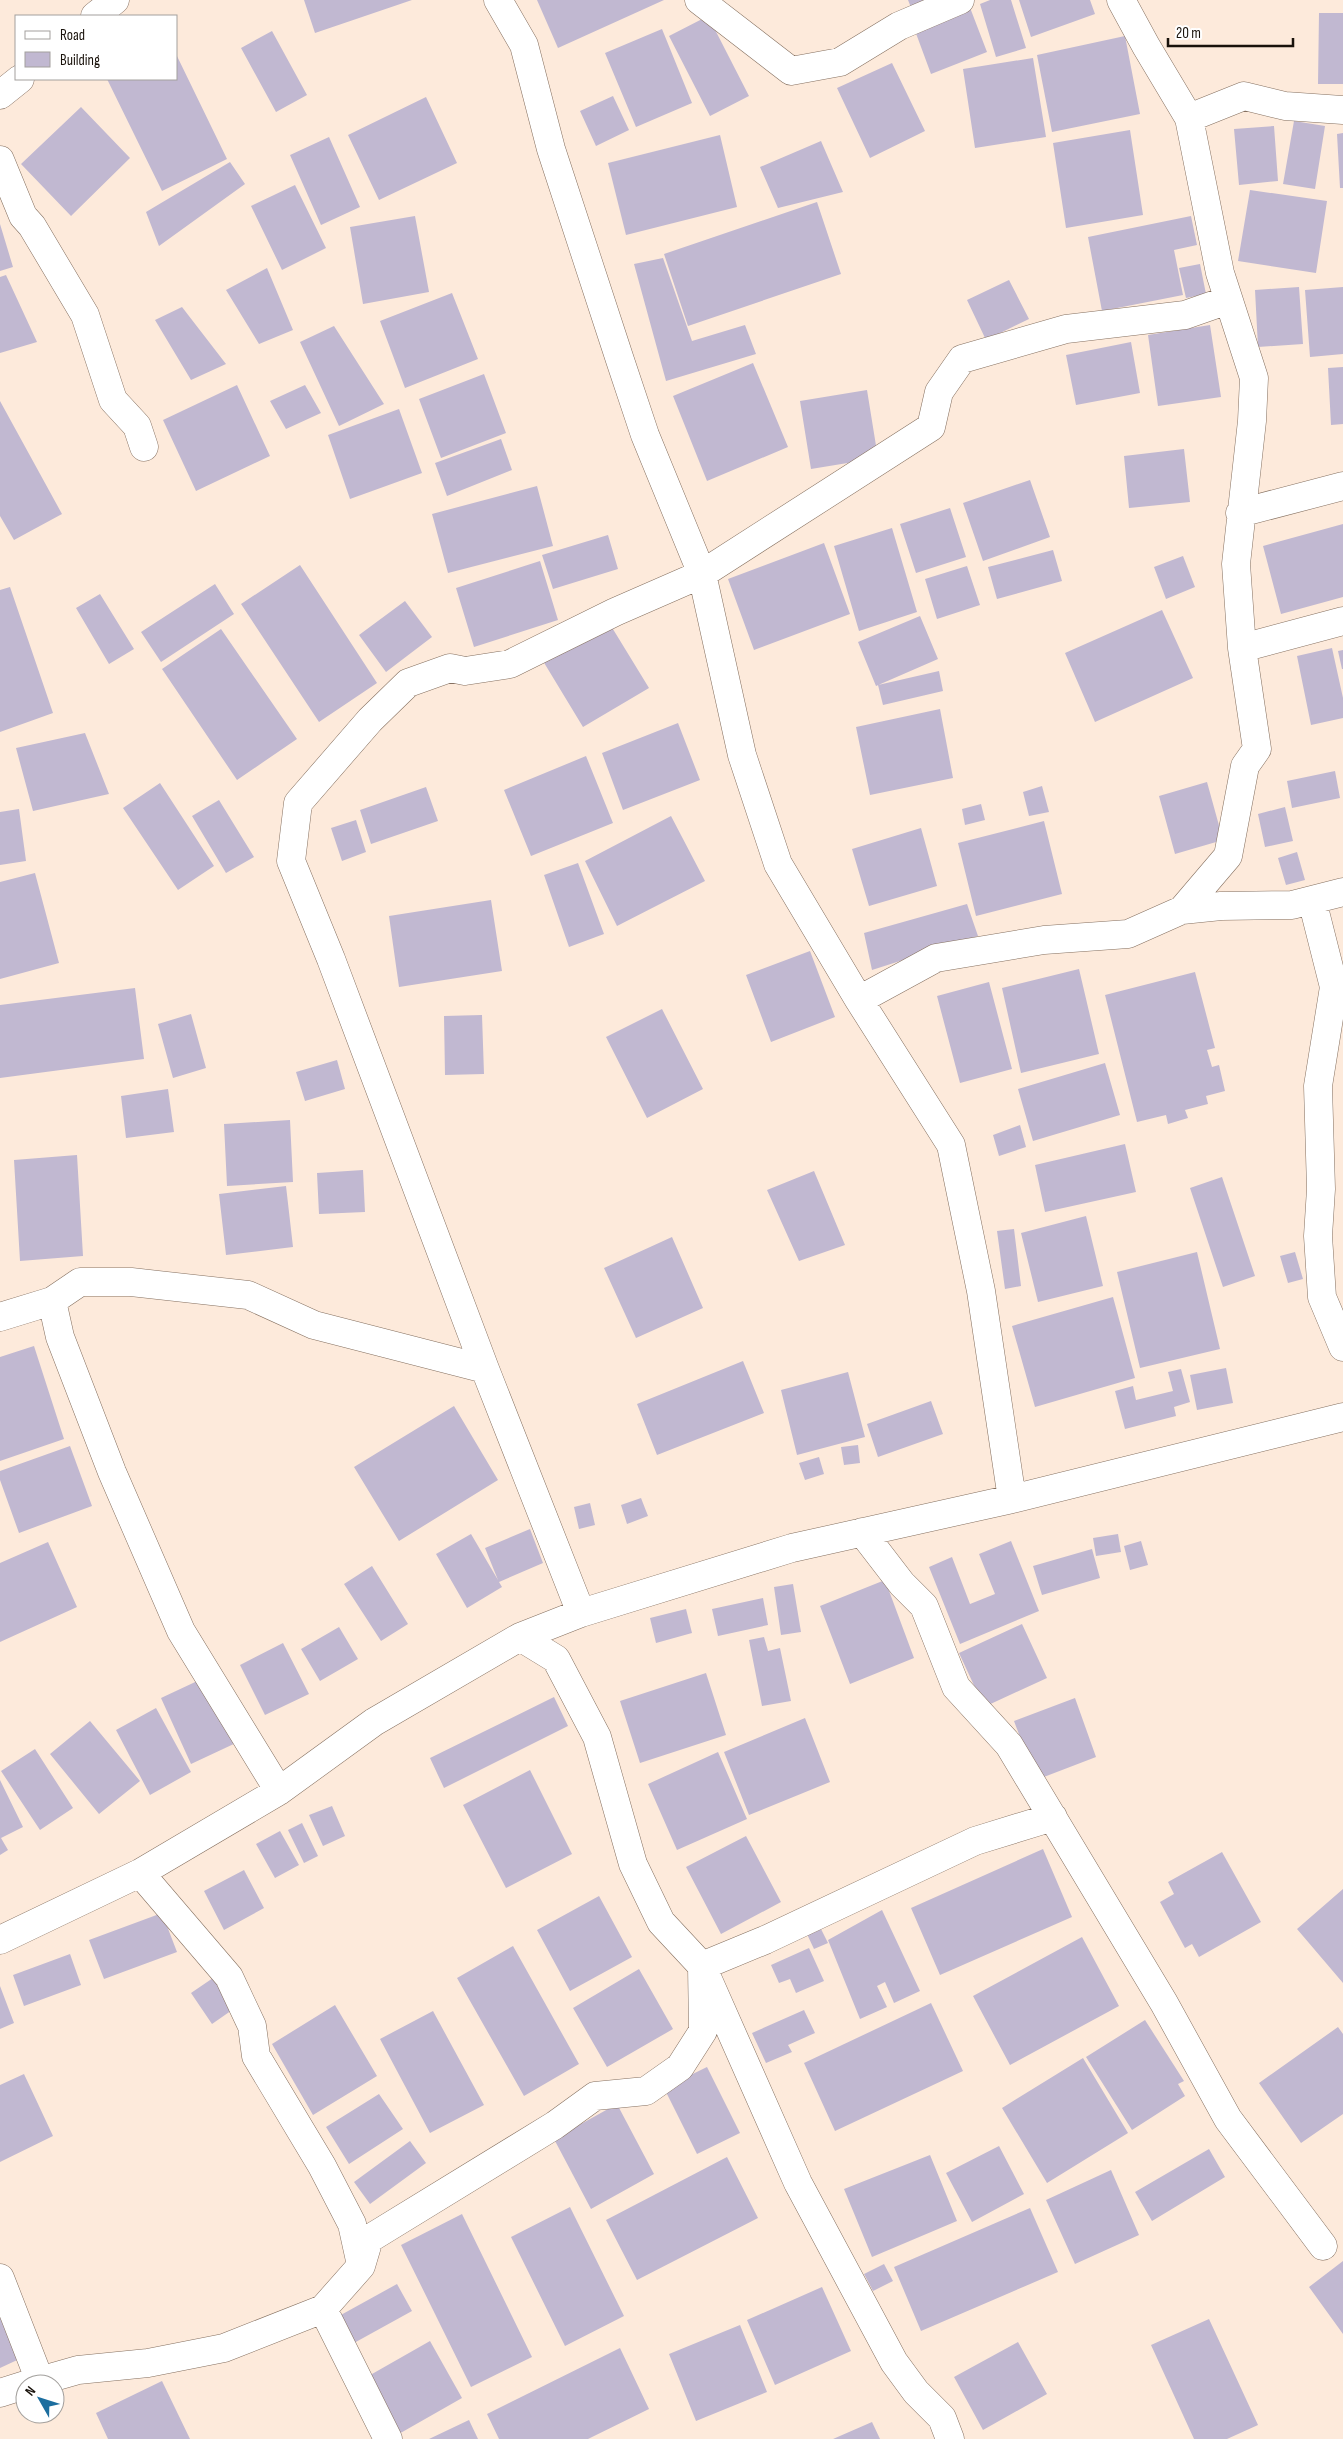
<svg xmlns="http://www.w3.org/2000/svg" width="1343" height="2439" viewBox="0 0 1343 2439" font-family="'Sofia Sans Condensed',sans-serif">
  <style>
    .building { fill: #c1b8d1 }
    .lines { fill: none; stroke-linecap: round; stroke-linejoin: round }
    .minor-casing { stroke: #857060; stroke-width: 29 }
    .minor { stroke: #fff; stroke-width: 28 }
  </style>
  <rect width="100%" height="100%" fill="#fdeadb"/>
  <!-- building -->
  <path class="building" d="M304 0H412L315 33Z
    M537 0H664L558 48Z
    M908 0H931L912 10Z
    M990 0H1011L1026 48 996 57 980 4Z
    M1019 0H1090L1095 14 1031 37Z
    M969 5 987 52 931 74 914 28Z
    M1319 13H1343V84H1318Z
    M708 16 749 96 710 116 669 36Z
    M662 29 692 103 636 127 605 53Z
    M272 31 307 95 276 112 241 48Z
    M1125 36 1140 114 1052 132 1037 55Z
    M176 54 227 159 162 191 107 79H176Z
    M1033 58 1046 137 975 148 963 69Z
    M892 63 925 131 870 158 837 88Z
    M613 96 629 130 596 146 580 111Z
    M426 97 457 163 379 200 348 135Z
    M81 107 130 158 71 216 21 164Z
    M1294 121 1325 126 1315 189 1283 184Z
    M1274 126 1278 181 1239 185 1234 129Z
    M1130 130 1143 215 1066 228 1053 143Z
    M1343 133V188H1340L1337 134Z
    M720 135 737 207 626 235 608 163Z
    M329 137 360 207 321 225 290 155Z
    M821 141 843 192 778 208 760 167Z
    M230 162 245 184 159 246 146 212Z
    M295 185 326 248 282 270 251 206Z
    M1250 190 1327 201 1316 273 1238 261Z
    M817 202 841 274 688 326 664 254Z
    M415 216 429 292 363 304 350 227Z
    M1191 216 1197 245 1174 250 1183 295 1102 311 1088 237Z
    M0 224 13 267 0 271Z
    M663 258 692 341 745 325 756 354 666 381 634 264Z
    M1200 264 1206 294 1186 298 1179 268Z
    M267 268 293 330 259 344 226 290Z
    M6 275 37 342 0 353V277Z
    M1009 280 1029 319 986 340 967 300Z
    M1299 287 1303 344 1258 347 1255 290Z
    M1343 287V354L1310 357 1305 290Z
    M452 293 478 359 405 388 380 321Z
    M182 307 226 364 191 380 155 320Z
    M1210 325 1221 397 1158 406 1148 335Z
    M334 326 384 404 339 426 300 342Z
    M1131 342 1140 393 1076 405 1066 355Z
    M753 363 788 447 707 481 673 396Z
    M1343 367V424L1331 425 1328 368Z
    M484 374 506 433 441 458 419 399Z
    M237 385 270 456 196 491 163 420Z
    M305 385 321 413 286 429 270 401Z
    M867 390 878 458 811 469 800 401Z
    M0 401 62 514 14 540 0 516Z
    M399 409 422 473 350 499 328 435Z
    M501 439 512 470 447 496 435 463Z
    M1184 449 1190 502 1129 508 1124 456Z
    M1030 480 1050 537 983 561 963 503Z
    M537 486 553 546 448 573 432 514Z
    M950 508 966 557 916 573 900 524Z
    M1343 524V597L1281 614 1263 546Z
    M892 528 917 612 859 631 834 546Z
    M608 535 618 569 553 589 542 555Z
    M824 543 850 614 754 650 728 579Z
    M1053 550 1062 581 997 599 988 567Z
    M1183 556 1195 587 1166 599 1154 567Z
    M540 561 558 620 474 647 456 588Z
    M300 565 377 683 319 722 241 604Z
    M967 566 980 605 937 619 925 579Z
    M215 584 234 614 161 662 141 632Z
    M10 587 53 713 0 732V590Z
    M100 594 134 649 109 664 76 608Z
    M405 601 432 637 386 672 359 635Z
    M1162 610 1193 678 1095 722 1065 653Z
    M920 616 938 659 876 686 858 642Z
    M608 621 649 688 583 727 543 661Z
    M221 629 297 739 237 780 162 669Z
    M1332 648 1343 698V718L1311 725 1297 656Z
    M1343 650V669H1342L1338 651Z
    M939 671 943 691 883 705 878 685Z
    M940 709 953 778 870 795 856 727Z
    M678 723 700 780 623 810 602 753Z
    M85 733 109 794 33 811 16 748Z
    M586 756 613 823 531 856 504 790Z
    M1335 771 1340 798 1292 808 1287 781Z
    M1207 782 1223 840 1175 854 1159 796Z
    M160 783 214 866 178 890 123 808Z
    M1042 786 1049 812 1029 816 1023 792Z
    M426 787 438 821 371 844 360 810Z
    M219 800 254 857 226 873 192 816Z
    M981 804 985 820 965 825 962 809Z
    M1285 807 1293 841 1265 847 1258 814Z
    M19 809 26 861 0 865V812Z
    M671 816 705 881 617 926 585 861Z
    M356 820 366 852 342 861 331 828Z
    M1044 821 1062 894 976 916 958 843Z
    M921 828 937 886 869 906 852 849Z
    M1297 852 1305 880 1286 885 1278 858Z
    M578 863 604 934 569 947 544 875Z
    M35 873 59 963 0 979V882Z
    M491 900 502 971 399 987 389 916Z
    M967 904 978 936 872 970 864 933Z
    M810 951 835 1017 771 1042 746 975Z
    M1079 969 1099 1054 1021 1073 1002 988Z
    M1195 972 1215 1048 1207 1050 1212 1067 1219 1065 1225 1091 1206 1096 1208 1104 1185 1110 1188 1118 1168 1124 1166 1115 1137 1122 1105 995Z
    M989 982 1012 1069 960 1083 937 996Z
    M135 988 144 1059 0 1078V1005Z
    M662 1009 703 1089 647 1118 606 1037Z
    M191 1014 206 1068 173 1078 158 1024Z
    M482 1015 484 1074 445 1075 444 1016Z
    M337 1060 345 1089 305 1101 296 1072Z
    M1105 1063 1120 1115 1033 1141 1018 1089Z
    M168 1089 174 1132 126 1138 121 1096Z
    M290 1120 293 1182 227 1186 224 1124Z
    M1020 1125 1026 1147 999 1156 993 1135Z
    M1125 1144 1136 1192 1045 1212 1035 1165Z
    M77 1155 83 1256 20 1261 14 1160Z
    M363 1170 365 1212 319 1214 317 1173Z
    M814 1171 845 1245 799 1261 767 1190Z
    M1222 1177 1255 1276 1223 1287 1190 1188Z
    M286 1186 293 1247 226 1255 219 1194Z
    M1086 1216 1103 1286 1038 1302 1021 1233Z
    M1014 1229 1021 1286 1005 1289 997 1231Z
    M672 1237 703 1308 636 1338 604 1268Z
    M1197 1252 1220 1349 1140 1368 1117 1272Z
    M1295 1252 1303 1279 1288 1283 1280 1256Z
    M1113 1297 1135 1378 1035 1407 1012 1326Z
    M34 1346 64 1439 0 1461V1357Z
    M743 1361 764 1413 657 1455 637 1404Z
    M1226 1368 1233 1403 1197 1410 1190 1375Z
    M1181 1369 1190 1402 1174 1407 1176 1416 1125 1429 1115 1391 1133 1386 1136 1400 1173 1391 1168 1372Z
    M848 1372 865 1437 797 1455 781 1390Z
    M931 1401 943 1434 878 1457 867 1424Z
    M454 1406 498 1480 399 1541 354 1467Z
    M858 1445 860 1463 844 1465 841 1447Z
    M70 1446 92 1506 19 1533 0 1480V1471Z
    M819 1457 824 1474 805 1480 799 1463Z
    M641 1498 648 1516 627 1524 621 1505Z
    M590 1503 595 1525 579 1529 574 1507Z
    M530 1529 543 1563 499 1582 502 1587 467 1608 436 1554 471 1534 498 1580 485 1548Z
    M1118 1534 1121 1552 1096 1556 1093 1538Z
    M1011 1541 1039 1611 960 1644 929 1567 952 1557 970 1604 995 1594 979 1554Z
    M1141 1541 1148 1565 1130 1570 1124 1546Z
    M48 1542 77 1607 0 1642V1563Z
    M1092 1549 1100 1578 1042 1595 1033 1566Z
    M372 1566 408 1624 381 1641 344 1584Z
    M885 1580 914 1658 850 1684 820 1606Z
    M793 1584 801 1632 781 1635 774 1587Z
    M763 1598 768 1625 718 1636 712 1609Z
    M686 1609 692 1633 656 1643 650 1618Z
    M1022 1624 1047 1678 984 1707 959 1653Z
    M339 1627 358 1659 320 1681 301 1649Z
    M764 1637 768 1651 780 1648 791 1701 762 1706 749 1640Z
    M283 1643 309 1694 265 1715 240 1665Z
    M706 1673 726 1735 640 1763 620 1701Z
    M208 1676 238 1742 191 1764 161 1698Z
    M554 1697 568 1726 444 1788 430 1758Z
    M1075 1698 1096 1757 1036 1780 1014 1721Z
    M156 1708 191 1772 150 1795 116 1730Z
    M805 1718 830 1782 749 1815 724 1752Z
    M90 1721 140 1781 99 1814 50 1754Z
    M35 1749 73 1808 40 1830 1 1771Z
    M718 1752 747 1819 677 1850 648 1784Z
    M530 1770 572 1854 506 1888 463 1805Z
    M0 1780 23 1827 1 1838 8 1850 0 1855Z
    M332 1806 345 1836 323 1846 309 1815Z
    M302 1823 318 1856 304 1863 288 1830Z
    M280 1831 299 1865 275 1878 256 1844Z
    M746 1836 781 1902 721 1934 686 1867Z
    M1043 1849 1072 1917 940 1975 911 1908Z
    M1222 1852 1261 1922 1199 1957 1192 1944 1185 1948 1160 1902 1174 1894 1168 1882Z
    M244 1870 264 1908 224 1930 204 1891Z
    M1343 1889V1983L1297 1929Z
    M599 1896 632 1957 570 1991 537 1930Z
    M882 1910 920 1991 894 2003 885 1982 877 1986 887 2007 860 2019 828 1940Z
    M162 1913 177 1952 104 1979 89 1940Z
    M819 1925 828 1943 814 1949 806 1932Z
    M1082 1937 1119 2006 1010 2065 973 1996Z
    M513 1946 579 2064 524 2096 457 1978Z
    M809 1948 824 1981 796 1993 790 1979 779 1983 771 1965Z
    M70 1954 81 1985 24 2006 13 1975Z
    M639 1969 673 2029 607 2067 573 2008Z
    M213 1978 235 2008 212 2024 191 1993Z
    M0 1986 14 2023 0 2029Z
    M931 2003 963 2071 835 2131 804 2063Z
    M335 2005 377 2076 313 2115 272 2044Z
    M804 2010 815 2033 788 2045 792 2052 766 2063 752 2033Z
    M433 2011 484 2105 430 2133 380 2039Z
    M1145 2020 1184 2081 1178 2084 1185 2096 1132 2130 1086 2057Z
    M1338 2027 1343 2034V2114L1301 2143 1259 2083Z
    M1083 2058 1128 2133 1047 2183 1002 2108Z
    M707 2067 740 2133 697 2154 664 2088Z
    M24 2074 53 2136 0 2162V2085Z
    M379 2094 403 2129 349 2164 326 2127Z
    M617 2104 654 2174 591 2209 554 2139Z
    M410 2141 426 2163 370 2204 354 2182Z
    M999 2146 1024 2194 972 2222 946 2173Z
    M1209 2149 1225 2177 1152 2221 1135 2192Z
    M930 2155 957 2221 872 2257 844 2189Z
    M727 2157 758 2218 637 2280 606 2220Z
    M1111 2170 1139 2235 1075 2264 1046 2200Z
    M570 2207 624 2316 565 2346 511 2237Z
    M1030 2208 1058 2272 921 2331 894 2267Z
    M462 2214 532 2357 471 2387 401 2245Z
    M1343 2261V2334L1309 2287Z
    M884 2264 893 2281 873 2291 864 2274Z
    M397 2284 412 2311 354 2343 339 2316Z
    M822 2287 851 2351 775 2385 747 2320Z
    M0 2307 28 2355 0 2368Z
    M1209 2319 1258 2425 1227 2439H1194L1151 2345Z
    M740 2325 767 2392 696 2421 669 2354Z
    M430 2341 462 2398 397 2435 365 2378Z
    M1018 2342 1047 2394 983 2430 954 2377Z
    M620 2348 649 2409 588 2439H499L487 2414Z
    M162 2381 190 2439H108L96 2413Z
    M469 2420 478 2439H429Z
    M872 2422 880 2439H833Z"/>
  <g class="lines">
    <!-- minor casing -->
    <g class="minor-casing">
      <path id="minor" d="M498 0 524 45 551 149 620 360 645 435 702 574 742 755 778 864 859 1000 951 1145 981 1291 1012 1499
        M699 0 791 71 840 62 899 26 960 0
        M1121 0 1146 46 1189 118 1220 273 1254 378 1252 421 1236 564 1242 648 1257 749 1245 766 1228 856 1182 910
        M95 16 115 0
        M0 95 20 79
        M1189 118 1244 96 1285 106 1343 110
        M0 160 23 216 32 226 85 315 113 400 137 426 144 447
        M1240 513 1343 486
        M1242 648 1343 621
        M1312 900 1334 987 1318 1086 1321 1189 1318 1236 1322 1297 1343 1347
        M859 1000 936 958 1044 940 1128 934 1182 910 1221 906 1292 905 1343 892
        M52 1301 60 1337 112 1472 181 1631 279 1791
        M0 1317 52 1301 80 1282H131L248 1295 314 1325 485 1369
        M862 1532 902 1584 924 1606 956 1687 1009 1745 1164 2003 1228 2119 1323 2246
        M581 1613 485 1369 331 959 291 861 298 803 370 720 408 683 450 668 465 671 510 664 615 612 702 574 931 427 939 392 962 359 1066 329 1185 315 1228 300
        M520 1637 556 1659 597 1737 633 1864 661 1922 702 1966 798 2183 894 2362 916 2392 942 2418 950 2439
        M140 1873 229 1977 252 2026 256 2056 322 2166 352 2224 361 2265
        M0 1940 140 1873 279 1791 374 1722 520 1637 581 1613 792 1548 1012 1499 1343 1417
        M0 2278 40 2381
        M323 2309 388 2439
        M29 2384 78 2370 148 2363 224 2348 323 2309 361 2266 369 2239 555 2125 595 2096 646 2091 680 2067 703 2031 702 1966 765 1940 975 1841 1053 1817
        M0 2393 25 2385"/>
    </g>
    <!-- minor -->
    <use href="#minor" class="minor"/>
  </g>
  <!-- legend -->
  <rect x="15" y="15" width="162" height="65" fill="#ffffff" stroke="#a3a09d"/>
  <rect x="25" y="31" width="25" height="8" fill="#ffffff" stroke="#a3a09d"/>
  <text x="60" y="40" font-size="15" fill="#19120b">Road</text>
  <rect x="25" y="52" width="25" height="15" fill="#c1b8d1" stroke="#a3a09d"/>
  <text x="60" y="65" font-size="15" fill="#19120b">Building</text>
  <!-- north arrow -->
  <g transform="translate(40 2399) rotate(309)"><circle r="24" fill="#ffffff" stroke="#a3a09d"/>
  <path d="M0-4L9 19L0 12L-9 19Z" fill="#1c6e9f"/>
  <text y="-8" font-size="14" font-weight="bold" text-anchor="middle" fill="#19120b">N</text>
  </g>
  <!-- scale -->
  <path d="M1168 38v8h125v-8" fill="none" stroke="#19120b" stroke-width="2.5"/>
  <text x="1176" y="38" font-size="15" fill="#19120b" stroke="#ffffff" stroke-width="4" paint-order="stroke">20 m</text>
</svg>
